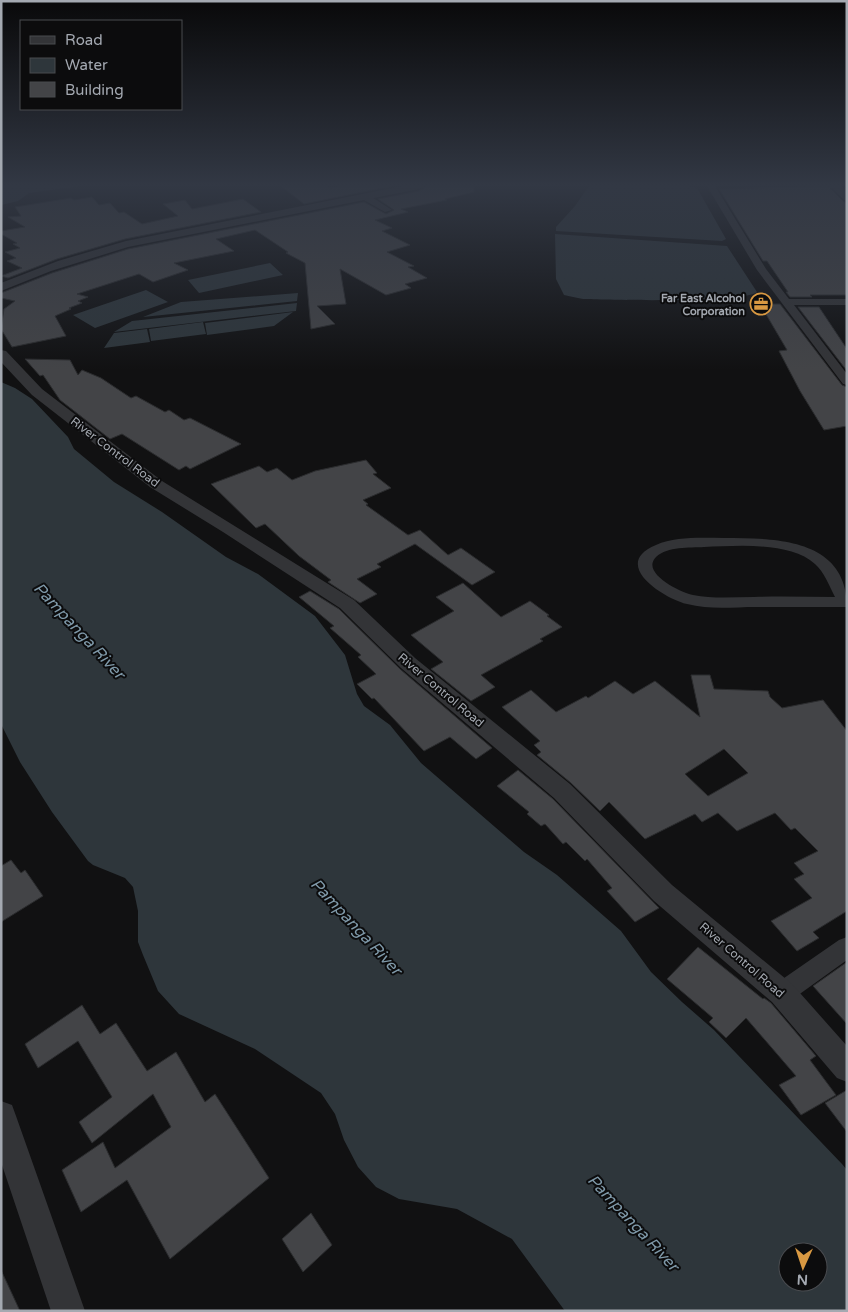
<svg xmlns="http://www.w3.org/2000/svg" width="848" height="1312" viewBox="0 0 848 1312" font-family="'Varela Round',sans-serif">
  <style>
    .water { fill: #2e363b; fill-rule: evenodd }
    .building { fill: #434447; stroke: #2b2c2e; fill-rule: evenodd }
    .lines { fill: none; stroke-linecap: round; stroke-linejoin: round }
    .minor { fill: #333437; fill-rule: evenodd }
    .tertiary { fill: #333437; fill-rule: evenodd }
    .labels { text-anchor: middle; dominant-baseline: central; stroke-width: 4; stroke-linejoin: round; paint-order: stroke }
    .far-poi-label { font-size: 11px; font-weight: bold; fill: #a4a9b1; stroke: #0c0c0d; text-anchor: end }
    .street-label { font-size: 12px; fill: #a4a9b1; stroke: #0c0c0d }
    .near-water-label { font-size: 16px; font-style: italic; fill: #7f99a9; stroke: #0c0c0d }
  </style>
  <rect width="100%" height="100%" fill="#111112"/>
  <!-- water -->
  <path class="water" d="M1 186H81L36 192 29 193 18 201 1 205Z
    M589 186H689L697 188 726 239 722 241 556 231V227L575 206Z
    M555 234 727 246 757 292C744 303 607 300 583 299 576 298 570 296 564 295L556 279Z
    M270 263 283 275 199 293 188 280Z
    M146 290 168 302 95 328 73 315Z
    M298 293 297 301 143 317 181 302Z
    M297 303 296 311 114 332 132 321Z
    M293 312 274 326 207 335 205 323Z
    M203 322 206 334 151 341 149 329Z
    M147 329 150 342 104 348 114 333Z
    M1 382 15 388 32 399 68 437 74 449 114 482 162 512 226 557 258 574 315 616 345 655 357 694 364 706 390 725 421 763 524 852 557 875 621 931 651 972 682 1002 714 1030 842 1164 847 1170V1311H565L512 1239 457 1209 399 1199 376 1187 358 1167 344 1140 335 1114 321 1093 255 1049 179 1014 158 991 143 955 138 942V911L133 887 125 878 93 865 88 861 52 812 20 762 1 724ZM788 1252H818V1282H788Z"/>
  <!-- building -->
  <path class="building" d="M281 186H327L330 188 342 186H392L304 204Z
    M426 186H474V192L445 199 447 200 401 209 408 212 375 220 392 228 382 231 410 245 387 252 414 266 408 267 427 278 405 284 411 288 386 295 340 269 346 304 317 306 335 324 311 329 305 263 286 253 288 252 255 230 216 239 234 251 174 263 188 270 153 282 139 274 77 294 88 297 78 301 82 303 69 308 71 309 55 316 66 336 12 347 1 329 4 309 15 301 1 298V293L52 273 128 249 364 202 386 214 394 210 378 199 419 191Z
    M828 186 843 201 847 203V295H810L812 297H790L786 292H788L767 261H763L719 189Z
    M92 197 99 205 110 203 119 213 124 212 142 224 178 216 163 204 185 200 192 209 243 199 261 212 125 239 57 259 8 278 1 276 22 268 7 261 16 258 5 252 20 248 13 244 17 243 1 234V231L25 227 8 217 21 216 15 207 71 198 74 200Z
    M760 304H780L842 385 847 387V426L824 430 800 391 779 351 787 350Z
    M798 307H819L847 349V371Z
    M25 359 70 360 78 375 82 370 101 378 131 398 136 396 165 412 169 410 184 420 190 418 241 444 190 469 186 466 179 470 122 434 110 439 60 400 43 375 40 376Z
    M366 460 377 473 373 474 391 488 363 500 368 504 366 505 408 535 420 530 448 555 461 548 495 572 472 585 415 544 377 564 381 567 357 579 377 594 360 603 328 582 331 580 299 556 265 524 256 528 211 484 259 466 267 472 277 468 292 480 315 471Z
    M463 583 501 617 530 601 549 615 547 616 562 627 540 639 543 641 481 675 495 687 471 701 431 669 443 662 411 635 454 611 436 597Z
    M310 591 339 609 400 669 492 748 476 759 450 737 424 751 374 698 372 699 357 684 376 674 358 657 361 655 330 628 334 626 299 597Z
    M691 675H710L714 689 768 691 770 697 782 708 823 700 847 731V911L813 932 819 938 797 951 771 921 812 898 794 879 804 874 794 863 818 851 795 828 791 830 775 813 737 831 718 813 702 822 695 814 645 839 609 802 600 811 571 783 537 755 541 752 534 745 540 741 502 707 531 690 556 712 586 696 588 698 615 681 633 694 655 681 700 717ZM724 749 748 773 708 796 685 774Z
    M518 770 553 799 659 908 635 922 607 891 612 888 587 859 585 861 566 842 563 844 545 824 541 826 527 814 529 812 497 786Z
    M11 860 21 873 25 870 43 896 1 922V866Z
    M698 947 763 999 764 998 771 1003 816 1056 810 1060 836 1095 801 1115 779 1085 796 1076 746 1018 726 1038 709 1022 713 1018 667 979Z
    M847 962V1024L813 986Z
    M82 1005 100 1034 116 1023 147 1071 176 1052 205 1102 215 1094 269 1178 170 1259 127 1180 81 1212 62 1170 103 1142 115 1168 171 1127 153 1094 92 1143 79 1122 112 1097 78 1041 38 1068 25 1044Z
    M847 1090V1132L825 1103Z
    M311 1213 332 1245 303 1272 282 1239Z
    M1 1270 20 1311H1Z"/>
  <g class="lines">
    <!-- minor -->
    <path class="minor" d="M707 186H715L766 269 789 299H847V305H794L847 374V385L843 384 757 270Z
      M364 196H370L392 210 385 212 364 200Z
      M724 538C775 538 847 538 847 607 816 607 786 607 756 607 733 607 710 610 687 604 663 598 610 564 656 545 676 536 702 538 724 538ZM704 547C736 546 790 541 815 564 824 572 829 585 835 597 808 597 781 596 754 597 734 597 713 599 693 595 681 593 640 573 656 557 668 546 689 548 704 547Z
      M847 937V960L790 1001 782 1004 774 1001 771 993 774 985 839 940Z"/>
    <!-- tertiary -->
    <path class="tertiary" d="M403 186H424L419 189 128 247 51 271 1 291V283L58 261 126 241Z
      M830 186H841L847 192V201L844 200Z
      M1 350 6 351 42 389 162 481 354 600 415 658 570 784 672 885 792 984 847 1046V1082L837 1078 772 1002 654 901 554 798 401 668 340 608 223 532 150 487 32 395 1 362Z
      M1 1101 12 1105 16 1116 85 1311H51L1 1162Z"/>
  </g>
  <!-- sky -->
  <linearGradient id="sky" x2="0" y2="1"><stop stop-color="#09090a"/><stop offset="0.5" stop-color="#323844"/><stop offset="1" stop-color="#323844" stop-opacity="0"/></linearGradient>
  <rect width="848" height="370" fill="url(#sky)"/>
  <!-- icons -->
  <defs>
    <g id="office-ring" transform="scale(1.125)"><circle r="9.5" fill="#0c0c0d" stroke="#d99942" stroke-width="1.5"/><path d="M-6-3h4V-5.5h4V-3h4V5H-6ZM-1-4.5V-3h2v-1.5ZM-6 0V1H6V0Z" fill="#d99942"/></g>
  </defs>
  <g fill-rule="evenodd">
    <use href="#office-ring" x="761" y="304"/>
  </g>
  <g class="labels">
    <!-- far-poi labels -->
    <g class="far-poi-label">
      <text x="745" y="298">Far East Alcohol<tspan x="745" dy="13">Corporation</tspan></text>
    </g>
    <!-- street labels -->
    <g class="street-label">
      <text transform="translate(115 452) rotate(37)">River Control Road</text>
      <text transform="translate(441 690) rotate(40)">River Control Road</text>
      <text transform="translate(742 960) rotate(41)">River Control Road</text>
    </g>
    <!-- near-water labels -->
    <g class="near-water-label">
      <text transform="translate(79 631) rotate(47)">Pampanga River</text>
      <text transform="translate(356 927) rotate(47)">Pampanga River</text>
      <text transform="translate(633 1223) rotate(47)">Pampanga River</text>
    </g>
  </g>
  <!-- border -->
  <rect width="848" height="1312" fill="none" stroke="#a4a9b1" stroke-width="5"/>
  <!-- legend -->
  <rect x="20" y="20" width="162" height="90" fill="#0c0c0d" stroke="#494b4f"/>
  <rect x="30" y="36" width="25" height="8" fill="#333437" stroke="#494b4f"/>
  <text x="65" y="45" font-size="15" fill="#a4a9b1">Road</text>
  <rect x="30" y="58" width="25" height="15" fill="#2e363b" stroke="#494b4f"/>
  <text x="65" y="70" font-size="15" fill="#a4a9b1">Water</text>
  <rect x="30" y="82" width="25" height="15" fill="#434447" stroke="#494b4f"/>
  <text x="65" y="95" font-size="15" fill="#a4a9b1">Building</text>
  <!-- north arrow -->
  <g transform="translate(803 1267) rotate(183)"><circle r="24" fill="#0c0c0d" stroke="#494b4f"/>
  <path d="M0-4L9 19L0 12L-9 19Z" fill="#d99942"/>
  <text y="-8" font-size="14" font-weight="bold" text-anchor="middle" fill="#a4a9b1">N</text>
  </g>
</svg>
